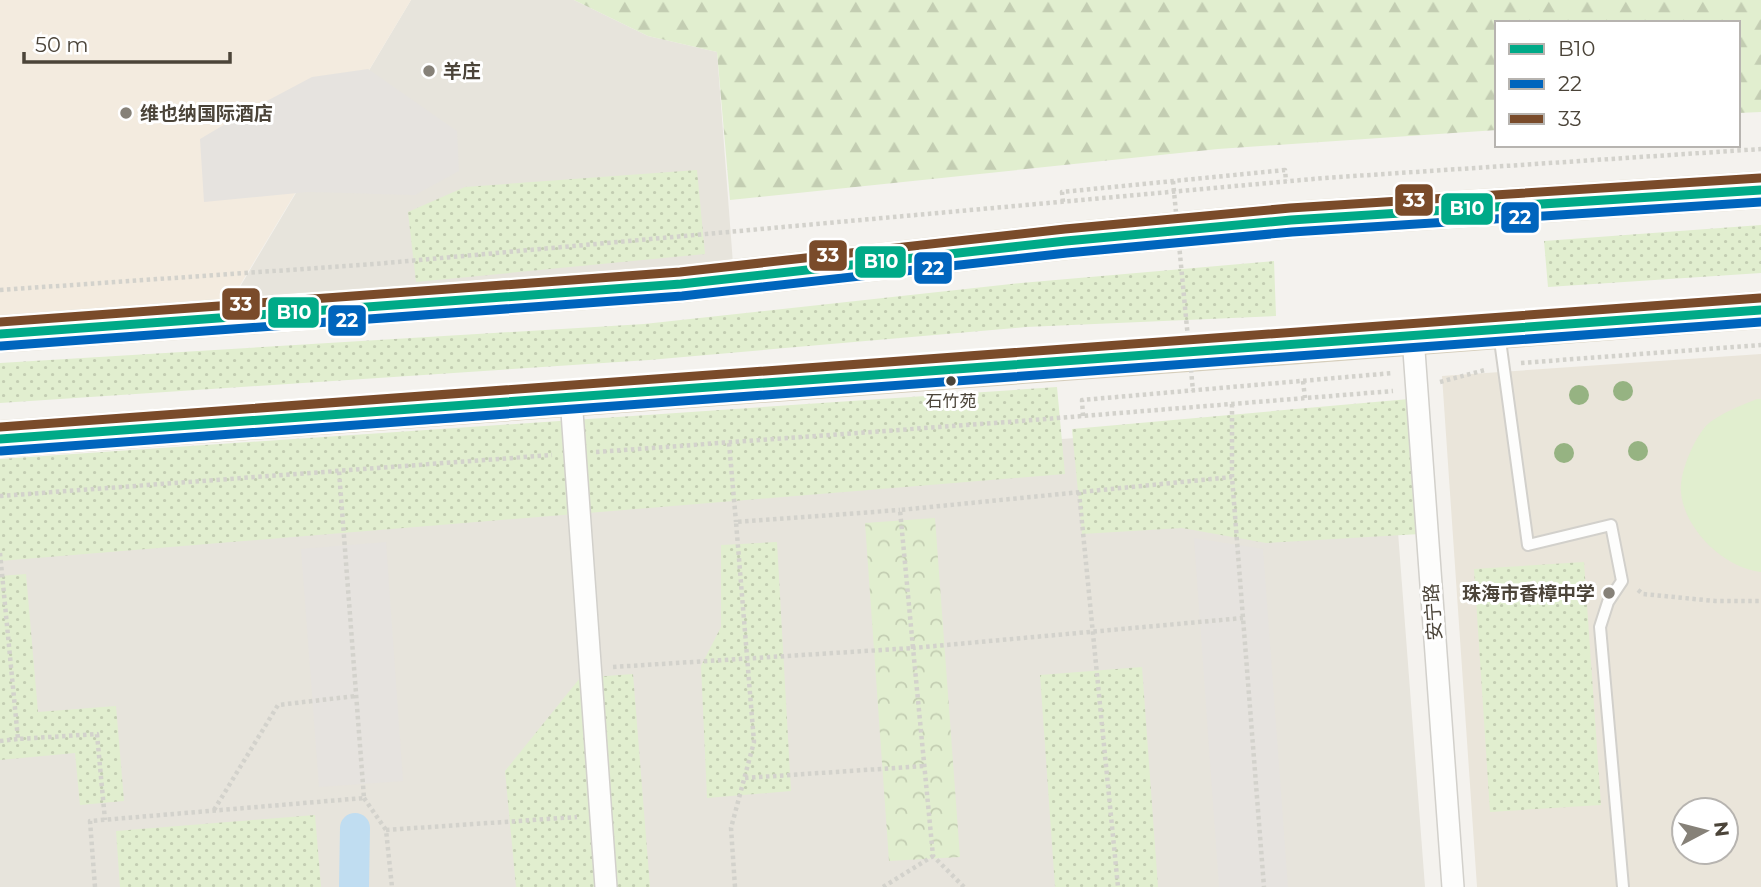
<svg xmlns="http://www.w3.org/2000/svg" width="1761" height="887" viewBox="0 0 1761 887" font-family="Montserrat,'Noto Sans SC',sans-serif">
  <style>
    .residential { fill: #e7e4dc }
    .commercial { fill: #f3ebdf }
    .education { fill: #eae5da; fill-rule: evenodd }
    .grass { fill: url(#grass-dots) }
    .forest { fill: url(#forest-firs) }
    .park { fill: url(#park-crowns) }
    .garden { fill: #e1eecf }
    .parking { fill: #e6e3df }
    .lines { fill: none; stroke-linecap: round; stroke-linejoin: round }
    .canal { stroke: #c0ddf1; stroke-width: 30 }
    .service-casing { stroke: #d2d0cb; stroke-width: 14 }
    .minor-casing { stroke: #d2d0cb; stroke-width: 24 }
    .primary-casing { stroke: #d6cebb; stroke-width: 38 }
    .path { stroke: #d3d2cc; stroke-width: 4.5; stroke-dasharray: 3.5 3.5; stroke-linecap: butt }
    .service { stroke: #fdfdfc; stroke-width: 10 }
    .minor { stroke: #fdfdfc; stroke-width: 21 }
    .primary { stroke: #f2efe6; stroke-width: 35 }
    .path-bridge { stroke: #d3d2cc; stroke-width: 4.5; stroke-dasharray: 3.5 3.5; stroke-linecap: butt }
    .bus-1-casing { stroke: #fff; stroke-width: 14 }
    .bus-2-casing { stroke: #fff; stroke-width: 14 }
    .bus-3-casing { stroke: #fff; stroke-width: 14 }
    .bus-1 { stroke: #0a8; stroke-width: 9 }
    .bus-2 { stroke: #0065bd; stroke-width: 9 }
    .bus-3 { stroke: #7a4b2a; stroke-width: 9 }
    .tree { fill: #96b382 }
    .poi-dot { fill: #868178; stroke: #fff; stroke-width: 2.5 }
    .bus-dot { fill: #4b4439; stroke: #fff; stroke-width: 2.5 }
    .labels { text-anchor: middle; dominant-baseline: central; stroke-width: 6; stroke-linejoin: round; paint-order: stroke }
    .bus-label { font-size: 17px; fill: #4b4439; stroke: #fff }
    .poi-label { font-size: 19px; font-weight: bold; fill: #4b4439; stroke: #fff; text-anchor: start }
    .street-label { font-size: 19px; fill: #4b4439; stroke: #fff }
    .line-badge { stroke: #fff; stroke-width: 2.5 }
    .badge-label { font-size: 19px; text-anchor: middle; font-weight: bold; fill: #fff }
  </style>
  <defs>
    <pattern id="grass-dots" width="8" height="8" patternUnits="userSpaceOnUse" patternTransform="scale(1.75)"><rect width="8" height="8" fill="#e1eecf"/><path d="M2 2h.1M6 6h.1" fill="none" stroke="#c3cdb2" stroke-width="1.8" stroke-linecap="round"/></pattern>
    <pattern id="forest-firs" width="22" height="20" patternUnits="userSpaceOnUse" patternTransform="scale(1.75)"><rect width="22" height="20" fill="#e1eecf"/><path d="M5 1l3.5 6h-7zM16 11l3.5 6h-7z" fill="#c3cdb2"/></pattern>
    <pattern id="park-crowns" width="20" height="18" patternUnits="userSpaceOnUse" patternTransform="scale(1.75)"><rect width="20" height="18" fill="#e1eecf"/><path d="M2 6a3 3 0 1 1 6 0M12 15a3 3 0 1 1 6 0" fill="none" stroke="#c3cdb2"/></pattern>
  </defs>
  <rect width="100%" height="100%" fill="#f4f2ee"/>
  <!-- residential -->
  <path class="residential" d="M411 0H574L648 36 717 52 734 277 222 317Z
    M1389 414 1425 887H0V520Z"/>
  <!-- commercial -->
  <path class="commercial" d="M0 0H411L221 317 0 330Z"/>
  <!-- education -->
  <path class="education" d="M1761 354V887H1477L1442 376ZM1684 810H1726V852H1684Z"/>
  <!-- grass -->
  <path class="grass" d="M697 170 705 254 416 282 408 212 465 187Z
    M1761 225V273L1548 287 1544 241Z
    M1274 261 1276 316 1026 327 649 360 0 403V363L644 324 1021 283Z
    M1057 387 1065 474 0 561V459Z
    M1409 399 1420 534 1266 543 1182 528 1082 534 1072 429Z
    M777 542 791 791 707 798 701 666 721 627V545Z
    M1584 562 1601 805 1490 812 1474 569Z
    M26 574 38 712 116 706 124 801 80 805 75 753 0 760V576Z
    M1142 667 1158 887H1055L1040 675Z
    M633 674 650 887H516L505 771 580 678Z
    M315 815 321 887H120L116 831Z"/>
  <!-- forest -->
  <path class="forest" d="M574 0H1761V112L1738 113V23H1497V130L1218 149 730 200 717 52 648 36Z"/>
  <!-- park -->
  <path class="park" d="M935 518 960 857 889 861 865 523Z"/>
  <!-- garden -->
  <path class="garden" d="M1757 399H1761V572C1724 568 1685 530 1681 493 1679 474 1693 441 1705 427 1716 415 1742 405 1757 399Z"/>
  <!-- parking -->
  <path class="parking" d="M368 69 457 131 459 171 415 195 308 192 204 202 200 139 244 113 312 77Z
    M1194 538 1263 549 1288 887H1219Z
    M386 542 403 781 319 787 301 549Z"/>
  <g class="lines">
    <!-- canal -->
    <path class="canal" d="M354 887 355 828"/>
    <!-- service casing -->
    <g class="service-casing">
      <path id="service" d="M1499 333 1528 545 1611 525 1622 581 1608 602 1600 627 1623 887"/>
    </g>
    <!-- minor casing -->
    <g class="minor-casing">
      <path id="minor" d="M1413 337 1453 887
        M571 398 606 887"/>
    </g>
    <!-- primary casing -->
    <g class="primary-casing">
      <path id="primary" d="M0 334 681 284 1066 241 1291 220 1761 190
        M0 439 1300 345 1761 310"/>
    </g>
    <!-- path -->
    <path class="path" d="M1063 202 1062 192 1285 170 1286 181
      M0 290 375 264 1324 178 1761 149
      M1521 363 1761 345
      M1303 381 1305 398
      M1440 382 1485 370
      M1232 404V477L1264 887
      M1083 416 1082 400 1393 373
      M729 443 736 522
      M596 452 1008 422 1393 391
      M1079 492 1118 887
      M0 496 552 455
      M0 553 18 739 97 734 105 820
      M1638 590 1643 594 1715 601H1761
      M613 667 913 648 900 510 1232 477
      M0 741 18 739
      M745 778 925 766
      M364 798 386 830 392 887
      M214 810 278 705 356 696
      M386 830 577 817
      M95 887 90 821 364 798 339 471
      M735 887 731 828 754 742 736 522 900 510
      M883 887 933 856
      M964 887 933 856 913 648 1243 618"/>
    <!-- service -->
    <use href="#service" class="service"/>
    <!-- minor -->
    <use href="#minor" class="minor"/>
    <!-- primary -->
    <use href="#primary" class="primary"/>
    <!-- path-bridge -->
    <path class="path-bridge" d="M1173 181 1193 391"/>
    <!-- bus-1 casing -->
    <g class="bus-1-casing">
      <path id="bus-1" d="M0 334 681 284 1066 241 1291 220 1761 190
        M0 439 1761 310"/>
    </g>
    <!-- bus-2 casing -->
    <g class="bus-2-casing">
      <path id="bus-2" d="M1 346 682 296 1067 253 1292 232 1761 202
        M1 451 1761 322"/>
    </g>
    <!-- bus-3 casing -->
    <g class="bus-3-casing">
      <path id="bus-3" d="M0 322 680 272 1065 229 1290 208 1760 178
        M0 427 1760 298"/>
    </g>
    <!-- bus-1 -->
    <use href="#bus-1" class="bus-1"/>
    <!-- bus-2 -->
    <use href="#bus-2" class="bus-2"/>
    <!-- bus-3 -->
    <use href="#bus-3" class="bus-3"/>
  </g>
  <!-- trees -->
  <g class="tree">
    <circle cx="1623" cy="391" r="10"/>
    <circle cx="1579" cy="395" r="10"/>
    <circle cx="1638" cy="451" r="10"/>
    <circle cx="1564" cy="453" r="10"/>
  </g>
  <!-- markers -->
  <g class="poi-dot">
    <circle cx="429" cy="71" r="7"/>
    <circle cx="126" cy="113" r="7"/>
    <circle cx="1609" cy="593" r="7"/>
  </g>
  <circle class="bus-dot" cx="951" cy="381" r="6"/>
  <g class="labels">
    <!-- bus labels -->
    <g class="bus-label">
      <text x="951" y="401">石竹苑</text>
    </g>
    <!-- poi labels -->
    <g class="poi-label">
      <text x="443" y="71">羊庄</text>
      <text x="140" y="113">维也纳国际酒店</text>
      <text x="1595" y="593" text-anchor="end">珠海市香樟中学</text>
    </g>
    <!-- street labels -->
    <g class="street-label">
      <text transform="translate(1433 612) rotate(-94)">安宁路</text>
    </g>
  </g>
  <g class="line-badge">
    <rect x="1394" y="183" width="40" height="34" rx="7" fill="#7a4b2a"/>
    <rect x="1440" y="192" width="54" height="34" rx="7" fill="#0a8"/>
    <rect x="1500" y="201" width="40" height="33" rx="7" fill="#0065bd"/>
    <rect x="808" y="239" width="40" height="33" rx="7" fill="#7a4b2a"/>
    <rect x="854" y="245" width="53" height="34" rx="7" fill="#0a8"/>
    <rect x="913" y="251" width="40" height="34" rx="7" fill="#0065bd"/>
    <rect x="221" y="287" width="40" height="34" rx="7" fill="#7a4b2a"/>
    <rect x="267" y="296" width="53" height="33" rx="7" fill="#0a8"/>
    <rect x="327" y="304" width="40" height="33" rx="7" fill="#0065bd"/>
  </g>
  <g class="badge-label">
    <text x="1414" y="207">33</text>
    <text x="1467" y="215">B10</text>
    <text x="1520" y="224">22</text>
    <text x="828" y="262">33</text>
    <text x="881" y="268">B10</text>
    <text x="933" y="275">22</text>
    <text x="241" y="311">33</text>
    <text x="294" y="319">B10</text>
    <text x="347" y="327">22</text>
  </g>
  <!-- legend -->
  <rect x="1495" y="21" width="245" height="126" fill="#ffffff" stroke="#b7b4b0" stroke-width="2"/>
  <rect x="1509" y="44" width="35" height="10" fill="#00aa88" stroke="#b7b4b0" stroke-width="2"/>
  <text x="1558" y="56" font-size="21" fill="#4b4439">B10</text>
  <rect x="1509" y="79" width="35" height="10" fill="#0065bd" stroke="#b7b4b0" stroke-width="2"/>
  <text x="1558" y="91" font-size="21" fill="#4b4439">22</text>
  <rect x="1509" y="114" width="35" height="10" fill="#7a4b2a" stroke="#b7b4b0" stroke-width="2"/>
  <text x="1558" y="126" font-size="21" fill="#4b4439">33</text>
  <!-- north arrow -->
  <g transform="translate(1705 831) rotate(83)"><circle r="33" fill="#ffffff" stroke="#b7b4b0" stroke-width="2"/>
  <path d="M0-5L12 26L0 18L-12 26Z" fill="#868178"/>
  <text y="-10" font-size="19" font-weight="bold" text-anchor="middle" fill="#4b4439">N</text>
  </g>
  <!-- scale -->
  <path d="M24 52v10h206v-10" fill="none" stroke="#4b4439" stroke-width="3.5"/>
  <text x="35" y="52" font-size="21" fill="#4b4439" stroke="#ffffff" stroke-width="5" paint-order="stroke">50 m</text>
</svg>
